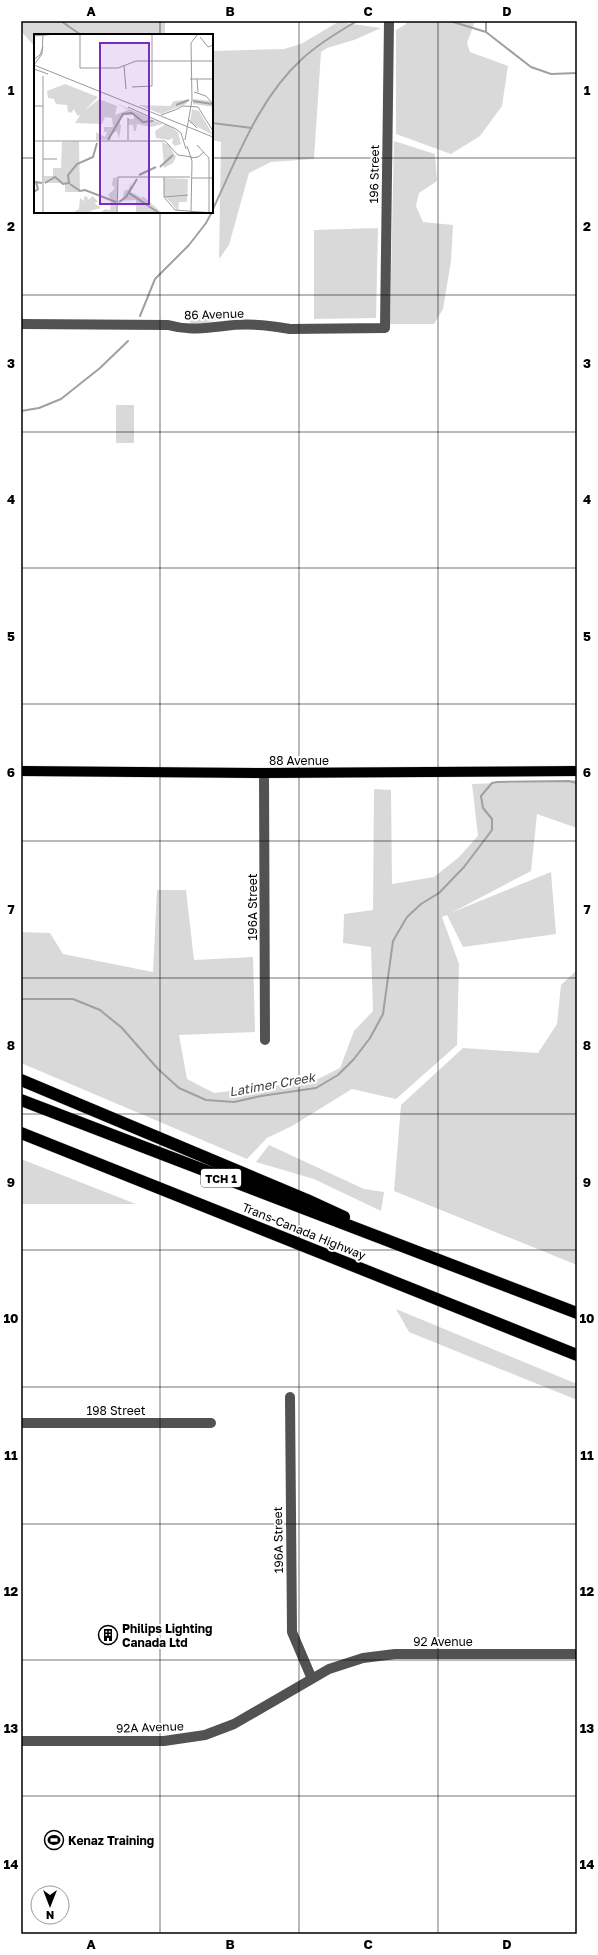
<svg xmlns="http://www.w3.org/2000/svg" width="598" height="1955" viewBox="0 0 598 1955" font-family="'Golos Text',sans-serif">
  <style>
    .green { fill: #d9d9d9 }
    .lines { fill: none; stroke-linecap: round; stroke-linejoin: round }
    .stream { stroke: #a0a0a0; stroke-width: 2 }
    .major-casing { stroke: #dbdbdb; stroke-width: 11 }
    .highway-casing { stroke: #dbdbdb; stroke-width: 13 }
    .minor { stroke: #525252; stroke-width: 10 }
    .major { stroke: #000; stroke-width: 10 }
    .highway { stroke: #000; stroke-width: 12 }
    .grid { fill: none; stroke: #000; stroke-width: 1; stroke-opacity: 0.55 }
    .labels { text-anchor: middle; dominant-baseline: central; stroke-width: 4; stroke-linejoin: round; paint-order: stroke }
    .shield { fill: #fff; stroke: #4c4c4c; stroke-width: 1 }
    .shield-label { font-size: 11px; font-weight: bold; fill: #000 }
    .street-label { font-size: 12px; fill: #000; stroke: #fff }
    .poi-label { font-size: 12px; font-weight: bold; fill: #000; stroke: #fff; text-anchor: start }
    .water-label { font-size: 13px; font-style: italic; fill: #414141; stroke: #fff }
    .inset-river { fill: none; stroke: #a0a0a0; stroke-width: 2 }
    .inset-road { fill: none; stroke: #999; stroke-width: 1 }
    .view { fill: #7b2cbf; fill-opacity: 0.15; stroke: #7b2cbf; stroke-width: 2 }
    .inset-edge { fill: none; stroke: #000; stroke-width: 2 }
    .neatline { fill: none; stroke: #000; stroke-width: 1.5 }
    .grid-label { font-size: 13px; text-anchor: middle; font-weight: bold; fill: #000 }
  </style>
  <rect width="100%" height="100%" fill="#fff"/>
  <!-- green -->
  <path class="green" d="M21 21H165V35H35V47L21 31Z
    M406 21H475L467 43 470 52 508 66 502 106 480 136 451 154 396 134V30L406 24Z
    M338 22 381 28 354 40 327 48 321 52 314 159 271 162 249 173 229 245 219 259 221 142 212 140V51L284 49 301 44Z
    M394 141 435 154 437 181 419 193 416 206 423 222 453 225 451 261 443 309 434 324H390Z
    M378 228 376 318 314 319V230Z
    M188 316H219V319L205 323 192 324 188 320Z
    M116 405H134V443H116Z
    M577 780V828L537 814 531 871 453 912 551 872 556 934 463 947 447 915 442 917 459 964 457 1045 396 1099 352 1089 292 1126 267 1138 247 1159 21 1063V932L50 933 63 954 153 972 157 890H186L194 960 253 957 255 1032 179 1035 187 1079 214 1093 314 1081 340 1068 354 1031 373 1011 371 947 343 943 344 914 373 910 374 789 391 790 392 884 434 877 458 858 478 836 472 784Z
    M577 970V1265L394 1191 401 1105 463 1048 538 1053 557 1024 561 985Z
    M269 1145 364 1189 384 1192 381 1211 314 1179 256 1162Z
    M21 1159 136 1204H21Z
    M396 1309 577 1384V1400L409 1332Z"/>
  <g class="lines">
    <!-- stream -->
    <path class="stream" d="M61 21 81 35
      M450 21 486 32 531 67 551 74 577 73
      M486 32V21
      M212 123 252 128
      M212 211C237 159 258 99 302 59 318 44 338 32 357 21
      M140 316 155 279 189 245 206 223 212 212
      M21 411 39 408 61 399 100 368 128 341
      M21 999H73L100 1010 122 1028 158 1069 179 1088 206 1100 234 1102 261 1096 316 1088 338 1075 354 1059 370 1038 383 1014 393 941 407 917 421 904 439 893 464 867 492 830V819L483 808 481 796 492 783 497 782 569 781 577 783"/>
    <!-- major casing -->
    <g class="major-casing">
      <path id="major" d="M21 771 264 773 577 771"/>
    </g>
    <!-- highway casing -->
    <g class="highway-casing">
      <path id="highway" d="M21 1080 307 1200 344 1217
        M21 1100 577 1313
        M21 1133 577 1355"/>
    </g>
    <!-- minor -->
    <path class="minor" d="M21 324 168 325C189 331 203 328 224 326 245 323 269 325 290 329L385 328 389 21
      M264 773 265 1040
      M290 1397 292 1632 312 1679
      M21 1423H211
      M21 1741H164L205 1735 234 1724 329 1669 363 1658 395 1654H577"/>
    <!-- major -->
    <use href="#major" class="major"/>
    <!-- highway -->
    <use href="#highway" class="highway"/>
  </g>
  <!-- grid -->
  <path class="grid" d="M160 21V35M299 21V1934M438 21V1934M21 158H35M212 158H577M160 212V1934M21 295H577M21 432H577M21 568H577M21 704H577M21 841H577M21 978H577M21 1114H577M21 1250H577M21 1387H577M21 1524H577M21 1660H577M21 1796H577"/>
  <!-- icons -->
  <defs>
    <g id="building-ring" transform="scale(1)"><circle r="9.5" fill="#fff" stroke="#000" stroke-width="1.5"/><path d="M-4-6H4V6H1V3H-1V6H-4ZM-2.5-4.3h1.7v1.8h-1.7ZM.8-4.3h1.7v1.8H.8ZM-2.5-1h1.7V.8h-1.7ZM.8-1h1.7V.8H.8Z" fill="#000"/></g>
    <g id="stadium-ring" transform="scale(1)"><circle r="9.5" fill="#fff" stroke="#000" stroke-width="1.5"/><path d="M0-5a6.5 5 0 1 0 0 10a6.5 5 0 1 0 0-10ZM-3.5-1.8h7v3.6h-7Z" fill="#000"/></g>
  </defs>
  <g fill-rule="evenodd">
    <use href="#building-ring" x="108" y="1635"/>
    <use href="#stadium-ring" x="54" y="1840"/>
  </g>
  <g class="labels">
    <!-- shield labels -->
    <rect class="shield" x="201" y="1169" width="40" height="18" rx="3"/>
    <g class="shield-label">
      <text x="221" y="1178">TCH 1</text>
    </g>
    <!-- street labels -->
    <g class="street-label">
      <text transform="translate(374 174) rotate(-89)">196 Street</text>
      <text transform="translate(214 314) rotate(-2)">86 Avenue</text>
      <text x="299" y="760">88 Avenue</text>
      <text transform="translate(252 907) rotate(-90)">196A Street</text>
      <text transform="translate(304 1231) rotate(22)">Trans-Canada Highway</text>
      <text x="116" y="1410">198 Street</text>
      <text transform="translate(278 1540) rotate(-91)">196A Street</text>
      <text x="443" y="1641">92 Avenue</text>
      <text transform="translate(150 1727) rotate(-2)">92A Avenue</text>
    </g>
    <!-- poi labels -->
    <g class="poi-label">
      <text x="122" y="1628">Philips Lighting<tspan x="122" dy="14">Canada Ltd</tspan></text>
      <text x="68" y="1840">Kenaz Training</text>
    </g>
    <!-- water labels -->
    <g class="water-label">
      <text transform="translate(272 1084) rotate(-10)">Latimer Creek</text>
    </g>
  </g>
  <!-- overview -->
  <g transform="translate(34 34)">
    <rect width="179" height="179" fill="#fff"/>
    <path d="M31 50 64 63 49 78 65 65 83 72 81 81 94 76 84 70 129 90 117 93 103 90 102 97H100L99 91H95L94 85H100V81H90L85 87 87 92 85 105 83 97 76 101 77 105 62 106V98L71 103 73 98H70V93H79L78 84 71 83 68 90 41 89 47 80 44 82 40 76 41 74 40 75 37 79 34 78 33 71 22 70 20 65 14 64 13 57ZM159 65 177 67 179 73 159 70ZM154 66 152 70 127 80 104 71 136 72 140 67ZM158 75 165 77 179 101 156 89ZM132 90 144 98 147 110 141 112 138 109 139 104 135 106 122 104 121 97ZM45 107 46 158H31V149H10V142H19V134H27L28 108ZM128 108 135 111 142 123 139 129 130 134ZM83 143V179H66L71 175 76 176 77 166 74 161 81 154 78 151 79 144ZM130 144 154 145 153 168H145L144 177 130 161ZM97 148V158L108 164 109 162 128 179 102 178V166L84 167 89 165 90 157 95 155ZM53 162 54 166 59 162 64 168 60 169 67 174 55 177 63 179H38L45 175 46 164 50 167V163Z" fill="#d9d9d9"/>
    <path class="inset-river" d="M159 67 178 70M142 71 155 66M74 106 89 80 98 79 109 88 119 87M126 133 139 121M105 141 122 133M11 149 21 143 29 150 35 149 34 141 43 130 59 123 63 109M36 150 46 157 51 156 82 168M0 158 4 155 2 148 8 149M95 159 125 179M85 168 92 163 103 145"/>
    <path class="inset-road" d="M46 0V34H84L102 27H179M0 2 22 0M166 3 174 13 179 11M0 25 6 21 9 13M0 31 8 20 9 0M0 31 179 103M90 32 92 55M0 35 14 40M9 42V72M156 45H179M163 45 164 58M98 53 118 52V0M160 58 172 62 179 70M0 72H9V179M94 73 142 95 147 99 152 115M141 76 149 72 164 73 179 97M127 81 141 76M94 84V106M154 85 163 94M151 106 158 66 157 9 164 0M0 107H131L144 121 158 123M163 111 175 124V179M153 112 158 127 157 179M157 124 164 123 170 118M9 125H23M130 143V163L141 176 179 179M157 144H179M130 163 154 161M83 179 84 143H156M83 179H119"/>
    <path class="view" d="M66 9H115V170H66Z"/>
    <rect width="179" height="179" class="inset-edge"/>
  </g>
  <!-- border -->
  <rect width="598" height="1955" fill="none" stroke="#ffffff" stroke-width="44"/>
  <!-- north arrow -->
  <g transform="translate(50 1905) rotate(180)"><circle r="19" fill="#ffffff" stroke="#999999"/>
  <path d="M0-3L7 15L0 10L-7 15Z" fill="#000000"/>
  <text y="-6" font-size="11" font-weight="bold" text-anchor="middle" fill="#000000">N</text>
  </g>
  <rect x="22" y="22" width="554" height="1911" class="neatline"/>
  <g class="grid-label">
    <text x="91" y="16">A</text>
    <text x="230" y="16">B</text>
    <text x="368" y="16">C</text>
    <text x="507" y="16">D</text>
    <text x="11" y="95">1</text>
    <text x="587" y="95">1</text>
    <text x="11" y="231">2</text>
    <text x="587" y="231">2</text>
    <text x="11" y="368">3</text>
    <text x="587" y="368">3</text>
    <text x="11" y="504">4</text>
    <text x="587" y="504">4</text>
    <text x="11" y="641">5</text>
    <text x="587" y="641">5</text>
    <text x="11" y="777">6</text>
    <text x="587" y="777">6</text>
    <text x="11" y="914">7</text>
    <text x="587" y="914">7</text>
    <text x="11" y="1050">8</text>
    <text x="587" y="1050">8</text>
    <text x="11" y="1187">9</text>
    <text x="587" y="1187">9</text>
    <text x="11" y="1323">10</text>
    <text x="587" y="1323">10</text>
    <text x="11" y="1460">11</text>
    <text x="587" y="1460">11</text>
    <text x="11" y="1596">12</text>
    <text x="587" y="1596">12</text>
    <text x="11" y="1733">13</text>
    <text x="587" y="1733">13</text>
    <text x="11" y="1869">14</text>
    <text x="587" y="1869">14</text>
    <text x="91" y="1949">A</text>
    <text x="230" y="1949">B</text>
    <text x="368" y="1949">C</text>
    <text x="507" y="1949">D</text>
  </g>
</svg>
